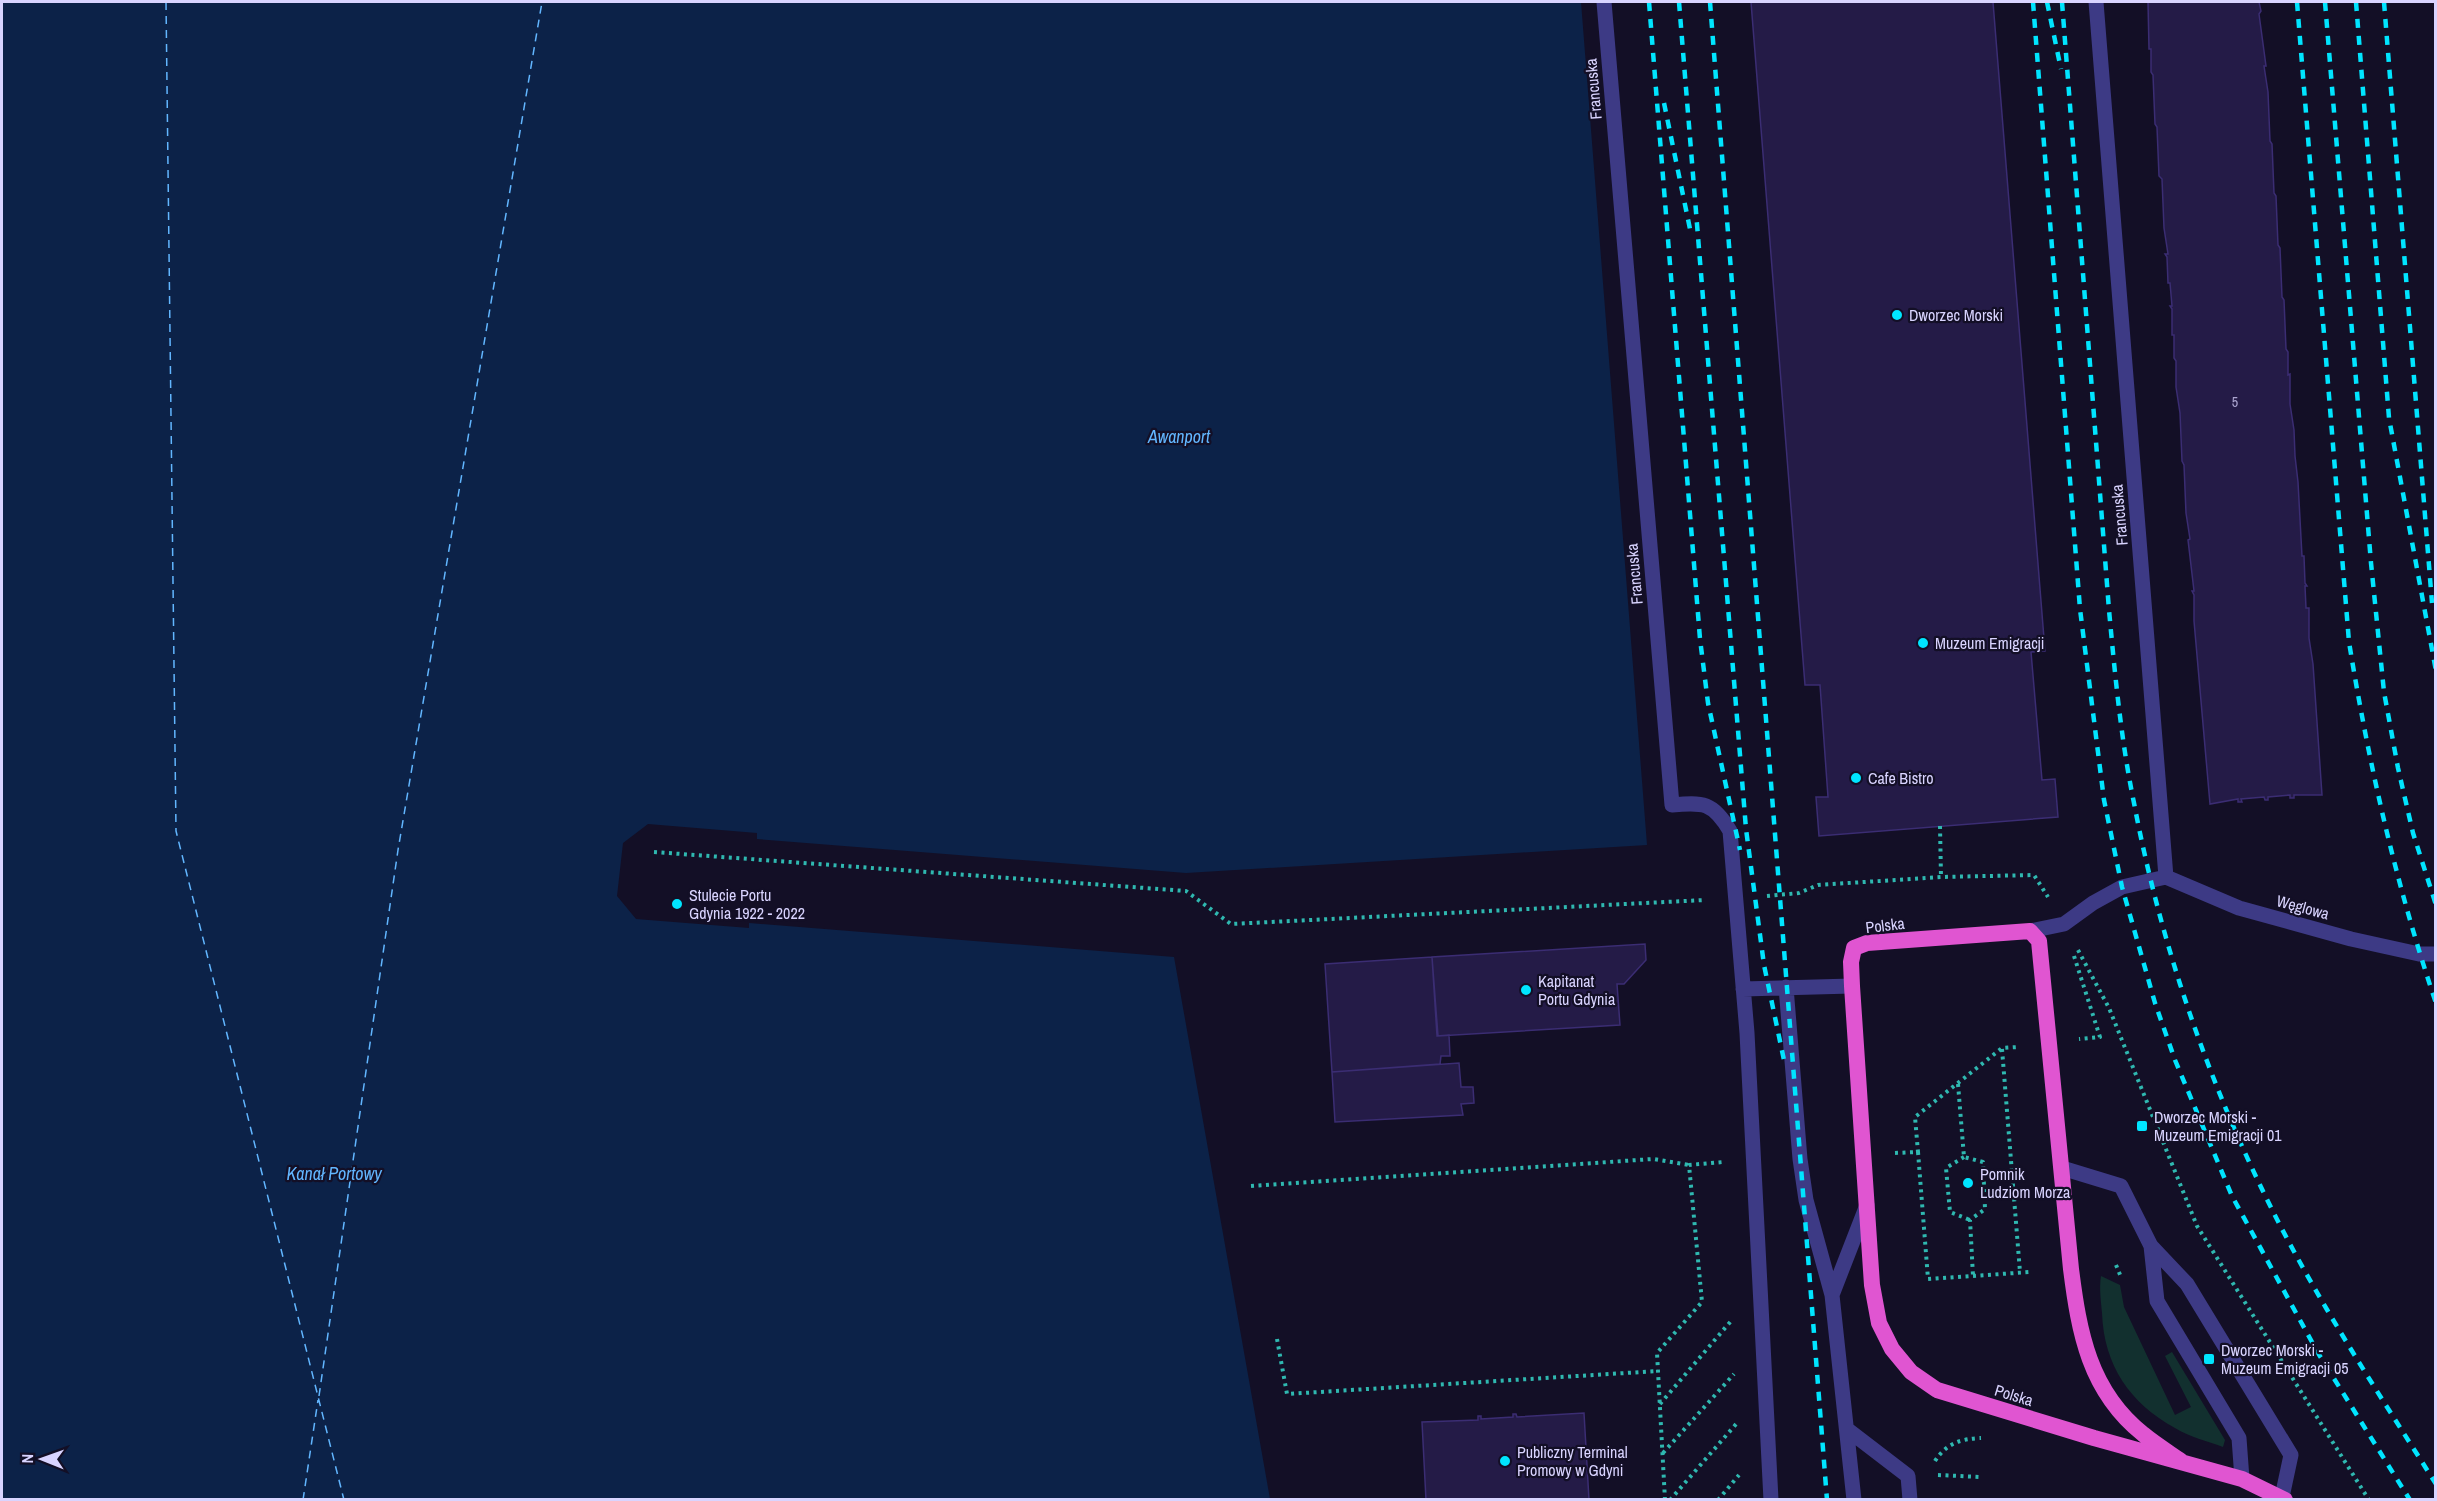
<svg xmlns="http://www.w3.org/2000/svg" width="2437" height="1501" viewBox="0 0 2437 1501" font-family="'Archivo Narrow',sans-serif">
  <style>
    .green { fill: #12302f }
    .water { fill: #0c2248 }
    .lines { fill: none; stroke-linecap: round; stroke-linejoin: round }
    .ferry { stroke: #62b6ff; stroke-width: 1.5; stroke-dasharray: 8 6; stroke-linecap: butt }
    .building { fill: #241b47; stroke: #3b2d73; stroke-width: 1.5 }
    .path { stroke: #2fb8b0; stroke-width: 4; stroke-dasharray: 3 4.5; stroke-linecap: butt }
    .service { stroke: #3d3a85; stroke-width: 15 }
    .trunk { stroke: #e055d1; stroke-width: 16 }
    .rail { stroke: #00e5ff; stroke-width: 4.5; stroke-dasharray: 9 8; stroke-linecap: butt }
    .poi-dot { fill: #00e5ff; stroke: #130f26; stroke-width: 2 }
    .labels { text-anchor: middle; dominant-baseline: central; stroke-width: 4.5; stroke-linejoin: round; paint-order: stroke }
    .number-label { font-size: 14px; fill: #aca6d1 }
    .street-label { font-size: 16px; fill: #d9d4ff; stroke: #130f26 }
    .poi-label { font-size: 16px; fill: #d9d4ff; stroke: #130f26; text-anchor: start }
    .water-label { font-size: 18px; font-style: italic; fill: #62b6ff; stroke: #130f26 }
  </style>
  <rect width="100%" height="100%" fill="#130f26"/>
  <!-- green -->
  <path class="green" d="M2101 1276 2120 1285 2124 1307 2175 1415 2191 1407 2165 1356 2172 1352 2225 1440 2223 1447C2207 1441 2190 1437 2175 1428 2130 1403 2104 1366 2102 1313 2101 1301 2099 1288 2101 1276Z"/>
  <!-- water -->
  <path class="water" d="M2 2H1581L1647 845 1186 873 757 839V833L648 824 623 843 617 896 636 919 749 928V923L1174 957 1270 1499H2Z"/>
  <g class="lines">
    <!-- ferry -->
    <path class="ferry" d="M166 2 176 831 344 1500
      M319 1396 398 850 542 2
      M303 1500 318 1400"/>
  </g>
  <!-- building -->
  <path class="building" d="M1751 2H1993L2045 651 2031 652 2042 780 2055 779 2058 817 1819 836 1816 797H1828L1820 685H1805Z
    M2148 2H2259L2261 11 2259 14 2266 66H2264L2268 92 2270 141 2272 144 2274 193 2276 196 2278 245 2280 248 2282 297 2284 300 2286 349 2288 352V375L2290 374V404L2294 430 2295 456 2298 482 2302 556H2304L2305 583 2307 586H2305L2306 608H2309V638L2313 664 2322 795H2294V798H2290V795L2268 797V800H2265L2264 797 2241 799 2242 802H2238V799L2210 804 2194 621V595L2192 591H2194L2188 540 2190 539 2186 513 2184 465 2182 461 2180 413 2176 387V361L2174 358V335H2172V309L2170 306H2172L2170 283H2168L2167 257 2165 254H2168L2164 228 2162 179 2159 176 2157 127 2155 124 2153 75 2151 72V49H2149Z
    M1645 944 1646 960 1624 984H1617L1620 1025 1438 1036 1432 957Z
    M1432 957 1437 1036 1449 1035 1450 1056H1441L1440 1064 1332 1072 1325 964Z
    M1459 1063 1461 1087H1473L1474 1103 1461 1104 1463 1115 1335 1122 1332 1072Z
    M1584 1413 1589 1500H1426L1422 1422 1478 1420V1416H1481V1419L1513 1417V1414H1516L1517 1417Z"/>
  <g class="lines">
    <!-- path -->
    <path class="path" d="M1940 826 1941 877
      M654 852 1186 891 1231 924 1705 900
      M1767 896 1799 893 1818 885 1941 877 2034 875 2048 897
      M2078 950 2109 1008 2197 1226 2369 1500
      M2074 956 2100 1037 2079 1039
      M2002 1049 2020 1272
      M1958 1084 1964 1157 1983 1162 1985 1209 1970 1220 1973 1276
      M1918 1152 1928 1279 2030 1272
      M1895 1153 1918 1152 1915 1117 2002 1048 2018 1047
      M1964 1157 1946 1168 1950 1212 1970 1220
      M1251 1186 1653 1159 1689 1165
      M2116 1265 2121 1277
      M1277 1339 1287 1394 1658 1371
      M1660 1404 1731 1321
      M1663 1453 1734 1374
      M1935 1461C1947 1443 1960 1439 1981 1438
      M1938 1475 1981 1477
      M1665 1500 1657 1353 1702 1302 1689 1165 1723 1162
      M1670 1500 1737 1423
      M1718 1500 1739 1475"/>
    <!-- service -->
    <path class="service" d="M1604 2 1672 805C1703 802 1713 802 1730 831L1747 1033 1771 1500
      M2096 2 2166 877
      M2030 931 2064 924 2093 903 2122 887 2166 877 2239 908 2351 939 2419 954H2436
      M1786 987 1800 1159 1806 1200 1832 1295 1854 1500
      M1743 989 1852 986
      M2062 1168 2121 1186 2151 1246 2187 1284 2291 1455 2282 1497
      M2151 1246 2157 1301 2239 1438 2242 1479
      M1832 1295 1867 1205
      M1848 1430 1908 1476 1910 1500"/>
    <!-- trunk -->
    <path class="trunk" d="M2181 1461C2168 1452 2155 1444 2143 1434 2089 1391 2079 1332 2071 1269L2039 941 2030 931 1867 943 1854 948 1851 962 1852 986 1872 1285 1879 1323 1892 1349 1911 1372 1937 1390 2094 1438 2242 1479 2285 1500"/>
    <!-- rail -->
    <path class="rail" d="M1649 2 1700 639 1708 703 1740 850
      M1679 2 1746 829 1764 965 1785 1065
      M1710 2 1827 1500
      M2033 2 2080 609 2104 800 2122 887 2155 1003 2175 1060 2232 1196 2318 1353 2410 1500
      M2047 2 2061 69
      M2062 2 2109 610C2115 675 2121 740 2134 803 2159 935 2202 1064 2260 1185 2310 1290 2374 1386 2436 1484
      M2297 2 2349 642C2369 765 2396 885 2436 1003
      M2325 2 2371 563 2384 692 2398 768 2413 833 2436 905
      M2356 2 2389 418 2436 671
      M2384 2 2432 603
      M1664 103 1690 229"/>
  </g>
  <!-- markers -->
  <g class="poi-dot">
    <circle cx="1897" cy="315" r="6"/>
    <circle cx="1923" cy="643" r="6"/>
    <circle cx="1856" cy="778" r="6"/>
    <circle cx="677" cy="904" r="6"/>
    <circle cx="1526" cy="990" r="6"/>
    <rect x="2136" y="1120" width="12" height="12" rx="3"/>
    <circle cx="1968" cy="1183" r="6"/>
    <rect x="2203" y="1353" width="12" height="12" rx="3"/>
    <circle cx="1505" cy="1461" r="6"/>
  </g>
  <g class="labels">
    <!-- number labels -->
    <g class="number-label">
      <text x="2235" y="402">5</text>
    </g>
    <!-- street labels -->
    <g class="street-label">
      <text transform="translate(1593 89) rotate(-95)">Francuska</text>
      <text transform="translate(2119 515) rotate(-95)">Francuska</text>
      <text transform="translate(1634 574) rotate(-95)">Francuska</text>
      <text transform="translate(2303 907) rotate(15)">Węglowa</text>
      <text transform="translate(1885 925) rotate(-7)">Polska</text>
      <text transform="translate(2014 1395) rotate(17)">Polska</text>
    </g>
    <!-- poi labels -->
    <g class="poi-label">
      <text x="1909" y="315">Dworzec Morski</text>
      <text x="1935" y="643">Muzeum Emigracji</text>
      <text x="1868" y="778">Cafe Bistro</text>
      <text x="689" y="895">Stulecie Portu<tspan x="689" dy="18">Gdynia 1922 - 2022</tspan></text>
      <text x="1538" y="981">Kapitanat<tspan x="1538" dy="18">Portu Gdynia</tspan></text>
      <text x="2154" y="1117">Dworzec Morski -<tspan x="2154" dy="18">Muzeum Emigracji 01</tspan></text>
      <text x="1980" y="1174">Pomnik<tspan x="1980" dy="18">Ludziom Morza</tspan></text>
      <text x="2221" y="1350">Dworzec Morski -<tspan x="2221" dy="18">Muzeum Emigracji 05</tspan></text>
      <text x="1517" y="1452">Publiczny Terminal<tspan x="1517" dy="18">Promowy w Gdyni</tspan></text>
    </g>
    <!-- water labels -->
    <g class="water-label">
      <text x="1179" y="436">Awanport</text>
      <text x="334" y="1173">Kanał Portowy</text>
    </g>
  </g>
  <!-- border -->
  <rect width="2437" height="1501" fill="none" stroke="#d9d4ff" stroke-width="6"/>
  <!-- north arrow -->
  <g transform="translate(42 1459) rotate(271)" stroke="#130f26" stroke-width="4.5" paint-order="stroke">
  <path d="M0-4.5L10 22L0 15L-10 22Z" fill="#d9d4ff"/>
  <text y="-9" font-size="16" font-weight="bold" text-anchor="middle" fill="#d9d4ff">N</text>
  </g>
</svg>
